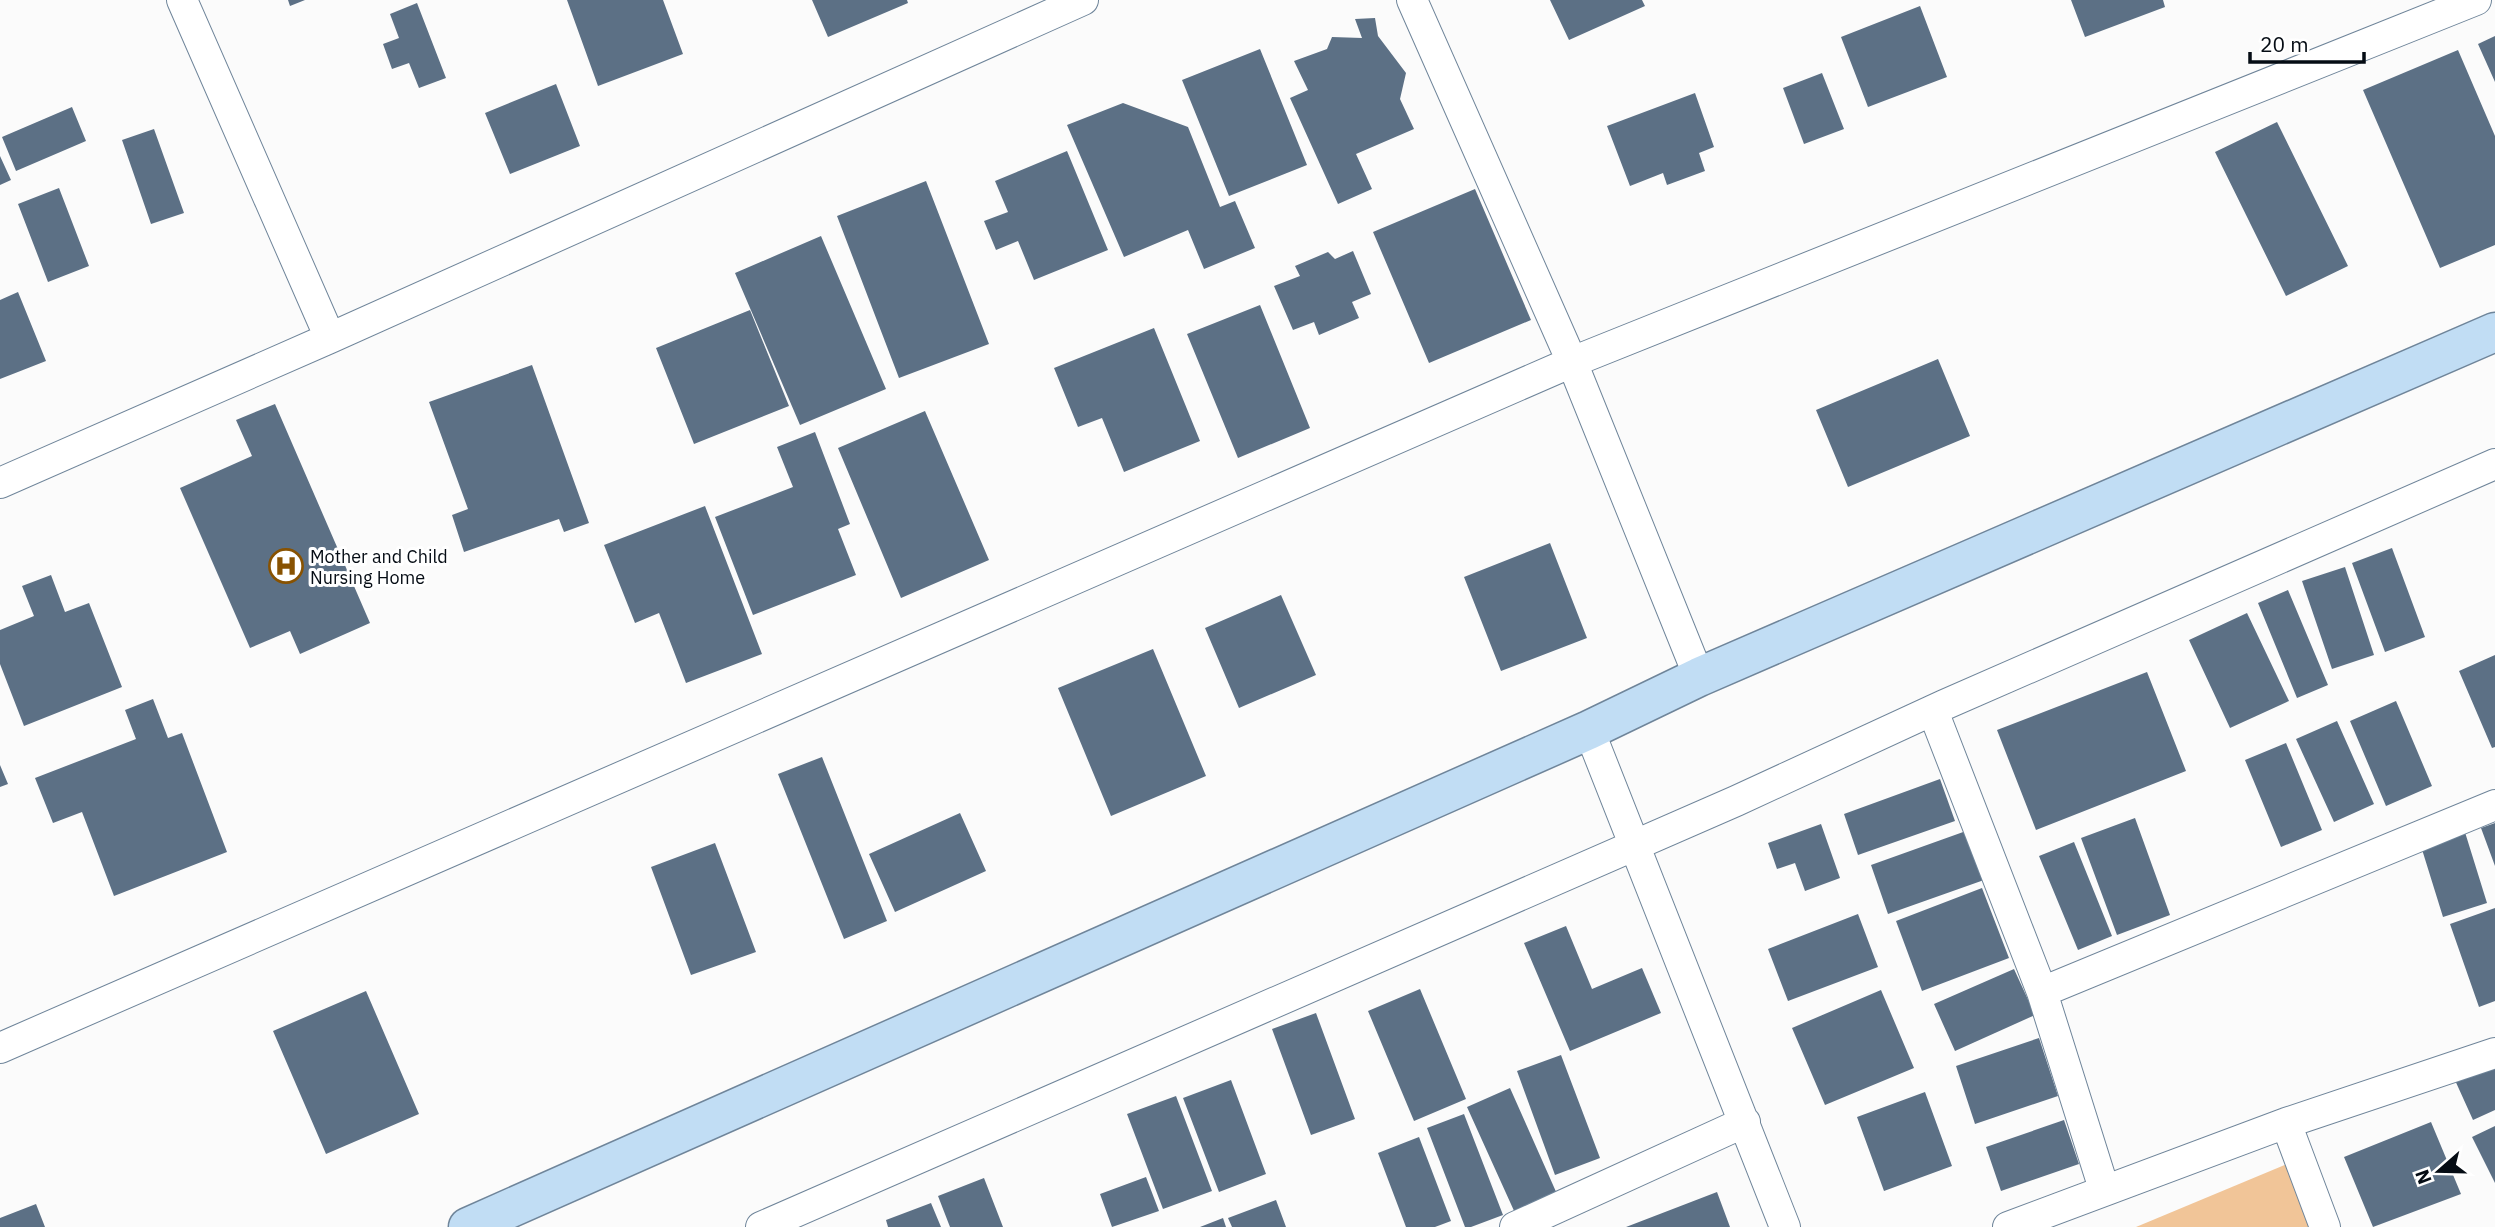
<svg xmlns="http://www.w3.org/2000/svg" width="2495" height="1227" viewBox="0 0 2495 1227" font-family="'IBM Plex Sans',sans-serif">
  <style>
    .green { fill: #f1c598 }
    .building { fill: #5c7085 }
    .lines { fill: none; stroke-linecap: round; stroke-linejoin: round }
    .street-casing { stroke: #6f859a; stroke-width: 32 }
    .secondary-casing { stroke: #6f859a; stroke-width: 41 }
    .street { stroke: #fff; stroke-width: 30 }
    .secondary { stroke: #c1ddf4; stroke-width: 38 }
    .labels { text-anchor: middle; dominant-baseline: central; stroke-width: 6; stroke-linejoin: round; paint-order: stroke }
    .poi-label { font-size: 18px; fill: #050c14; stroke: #fff; text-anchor: start }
  </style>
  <rect width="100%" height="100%" fill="#fbfbfb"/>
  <!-- green -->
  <path class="green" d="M2287 1164 2309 1227H2136Z"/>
  <!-- building -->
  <path class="building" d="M288 0H305L290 6Z
    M567 0H663L683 54 598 86Z
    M812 0H907L908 3 828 37Z
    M1550 0H1642L1645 6 1569 40Z
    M2071 0H2163L2165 7 2085 37Z
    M417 3 446 78 419 88 409 63 392 69 383 44 399 38 390 14Z
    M1920 6 1947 77 1868 107 1841 37Z
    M1375 18 1378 36 1406 73 1400 99 1414 129 1356 154 1372 189 1338 204 1290 98 1308 90 1294 61 1327 49 1332 37 1362 38 1355 19Z
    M2495 36V82L2478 44Z
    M1260 49 1307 165 1229 196 1182 80Z
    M2458 50 2495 136V245L2440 268 2363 90Z
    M1822 73 1844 129 1804 144 1783 88Z
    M556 84 580 146 510 174 485 113Z
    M1695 93 1714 147 1699 153 1705 171 1667 185 1663 173 1630 186 1607 126Z
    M1123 103 1188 127 1220 207 1235 201 1255 248 1204 269 1188 230 1124 257 1067 125Z
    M72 107 86 141 16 171 2 137Z
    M2277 122 2348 266 2286 296 2215 152Z
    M154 129 184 213 151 224 122 140Z
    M1067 151 1108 250 1034 280 1018 241 996 250 984 221 1008 212 995 181Z
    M0 156 11 180 0 185Z
    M926 181 989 344 899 378 837 216Z
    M59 188 89 266 48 282 18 204Z
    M1475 189 1531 320 1429 363 1373 232Z
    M821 236 886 389 800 425 735 273Z
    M1353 251 1371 294 1352 302 1359 318 1319 335 1314 322 1293 330 1274 286 1300 276 1295 266 1328 252 1335 259Z
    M18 292 46 361 0 379V300Z
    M1260 305 1310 428 1238 458 1187 334Z
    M750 310 789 406 694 444 656 348Z
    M1154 328 1200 441 1124 472 1102 418 1078 427 1054 368Z
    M1938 359 1970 436 1848 487 1816 410Z
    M532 365 589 523 564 532 559 519 464 552 452 515 468 509 429 402Z
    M275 404 370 623 300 654 290 631 250 648 180 488 252 456 236 420Z
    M925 411 989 560 901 598 838 448Z
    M815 432 850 524 838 529 856 575 753 615 715 517 793 487 777 447Z
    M705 506 762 654 686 683 659 613 635 623 604 545Z
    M1550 543 1587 638 1501 671 1464 577Z
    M2392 548 2425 637 2385 652 2352 563Z
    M2345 567 2374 655 2332 669 2302 581Z
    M51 575 65 612 89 603 122 687 24 726 0 664V630L34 616 22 586Z
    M2288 590 2328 685 2297 698 2258 603Z
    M1281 595 1316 675 1239 708 1205 628Z
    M2247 613 2289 701 2230 728 2189 640Z
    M1153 649 1206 776 1111 816 1058 688Z
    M2495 655V747L2492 748 2459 671Z
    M2147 672 2186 771 2036 830 1997 730Z
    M153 699 168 738 182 733 227 852 114 896 82 812 53 823 35 778 136 739 125 710Z
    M2396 701 2432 786 2386 806 2350 721Z
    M2337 721 2374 804 2334 822 2296 739Z
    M2286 743 2322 830 2281 847 2245 760Z
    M822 757 887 921 844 939 778 774Z
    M0 765 8 784 0 787Z
    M1940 779 1955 821 1858 855 1844 814Z
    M960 813 986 871 895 912 869 854Z
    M2135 818 2170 915 2117 935 2081 838Z
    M2495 823V866L2481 828Z
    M1821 824 1840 878 1805 891 1795 863 1777 869 1768 843Z
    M2464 829 2487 903 2443 917 2420 843Z
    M1966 831 1984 880 1888 914 1871 865Z
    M2074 842 2112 936 2078 950 2039 856Z
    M715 843 756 952 691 975 651 867Z
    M1982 888 2009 958 1922 991 1896 921Z
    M2495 908V1001L2479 1007 2450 924Z
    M1858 914 1878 967 1788 1001 1768 949Z
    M1566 926 1592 989 1642 968 1661 1013 1570 1051 1524 943Z
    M2014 969 2035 1015 1955 1051 1934 1004Z
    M1420 989 1466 1099 1414 1121 1368 1011Z
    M1881 990 1914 1068 1825 1105 1792 1028Z
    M366 991 419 1114 326 1154 273 1031Z
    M1316 1013 1355 1119 1311 1135 1272 1029Z
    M2039 1038 2058 1096 1975 1124 1956 1066Z
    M1561 1055 1600 1158 1555 1175 1517 1071Z
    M2495 1060V1110L2473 1120 2454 1078Z
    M1231 1080 1266 1174 1219 1192 1183 1098Z
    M1510 1088 1557 1194 1515 1213 1467 1107Z
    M1925 1092 1952 1166 1884 1191 1857 1117Z
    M1176 1096 1212 1191 1163 1209 1127 1114Z
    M1464 1114 1503 1215 1471 1227H1465L1427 1128Z
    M2064 1120 2079 1164 2001 1191 1986 1147Z
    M2431 1122 2461 1194 2373 1227 2344 1157Z
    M2495 1126V1183L2472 1137Z
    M1419 1137 1451 1221 1435 1227H1406L1378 1153Z
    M1146 1177 1159 1211 1112 1227 1100 1194Z
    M984 1178 1003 1227H950L938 1196Z
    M1717 1192 1730 1227H1626Z
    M1276 1200 1286 1227H1232L1228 1218Z
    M931 1203 941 1227H888L886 1220Z
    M36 1204 45 1227H0V1218Z
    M1223 1218 1226 1227H1200Z"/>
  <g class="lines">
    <!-- street casing -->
    <g class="street-casing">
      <path id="street" d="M182 0 330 338
        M1412 0 1572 362 1699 677
        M0 483 330 338 1083 0
        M1933 711 2042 992 2104 1189
        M1589 730 1785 1227
        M2042 992 2495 805
        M0 1048 1572 362 2476 0
        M2286 1123 2325 1227
        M761 1227 1736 801 1944 705 2495 464
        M1515 1227 1745 1122
        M2008 1227 2286 1123 2495 1053"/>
    </g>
    <!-- secondary casing -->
    <g class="secondary-casing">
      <path id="secondary" d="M468 1227 1589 730 1699 677 2495 332"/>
    </g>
    <!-- street -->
    <use href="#street" class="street"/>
    <!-- secondary -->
    <use href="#secondary" class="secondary"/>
  </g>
  <!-- icons -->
  <defs>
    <g id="hospital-ring" transform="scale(1.75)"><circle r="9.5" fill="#fff" stroke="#885201" stroke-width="1.5"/><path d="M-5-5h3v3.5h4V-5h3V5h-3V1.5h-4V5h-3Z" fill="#885201"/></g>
  </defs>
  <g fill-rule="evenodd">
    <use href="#hospital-ring" x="286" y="566"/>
  </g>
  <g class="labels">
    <!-- poi labels -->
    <g class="poi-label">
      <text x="310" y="556">Mother and Child<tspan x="310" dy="21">Nursing Home</tspan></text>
    </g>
  </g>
  <!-- north arrow -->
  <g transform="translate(2439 1171) rotate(250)" stroke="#ffffff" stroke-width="5" paint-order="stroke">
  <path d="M0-5L12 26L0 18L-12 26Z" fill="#050c14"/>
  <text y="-10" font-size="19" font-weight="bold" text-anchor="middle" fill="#050c14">N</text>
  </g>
  <!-- scale -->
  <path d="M2250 52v10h114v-10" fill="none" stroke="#050c14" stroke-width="3.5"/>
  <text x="2260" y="52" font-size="21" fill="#050c14" stroke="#ffffff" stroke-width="5" paint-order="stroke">20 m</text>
</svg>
